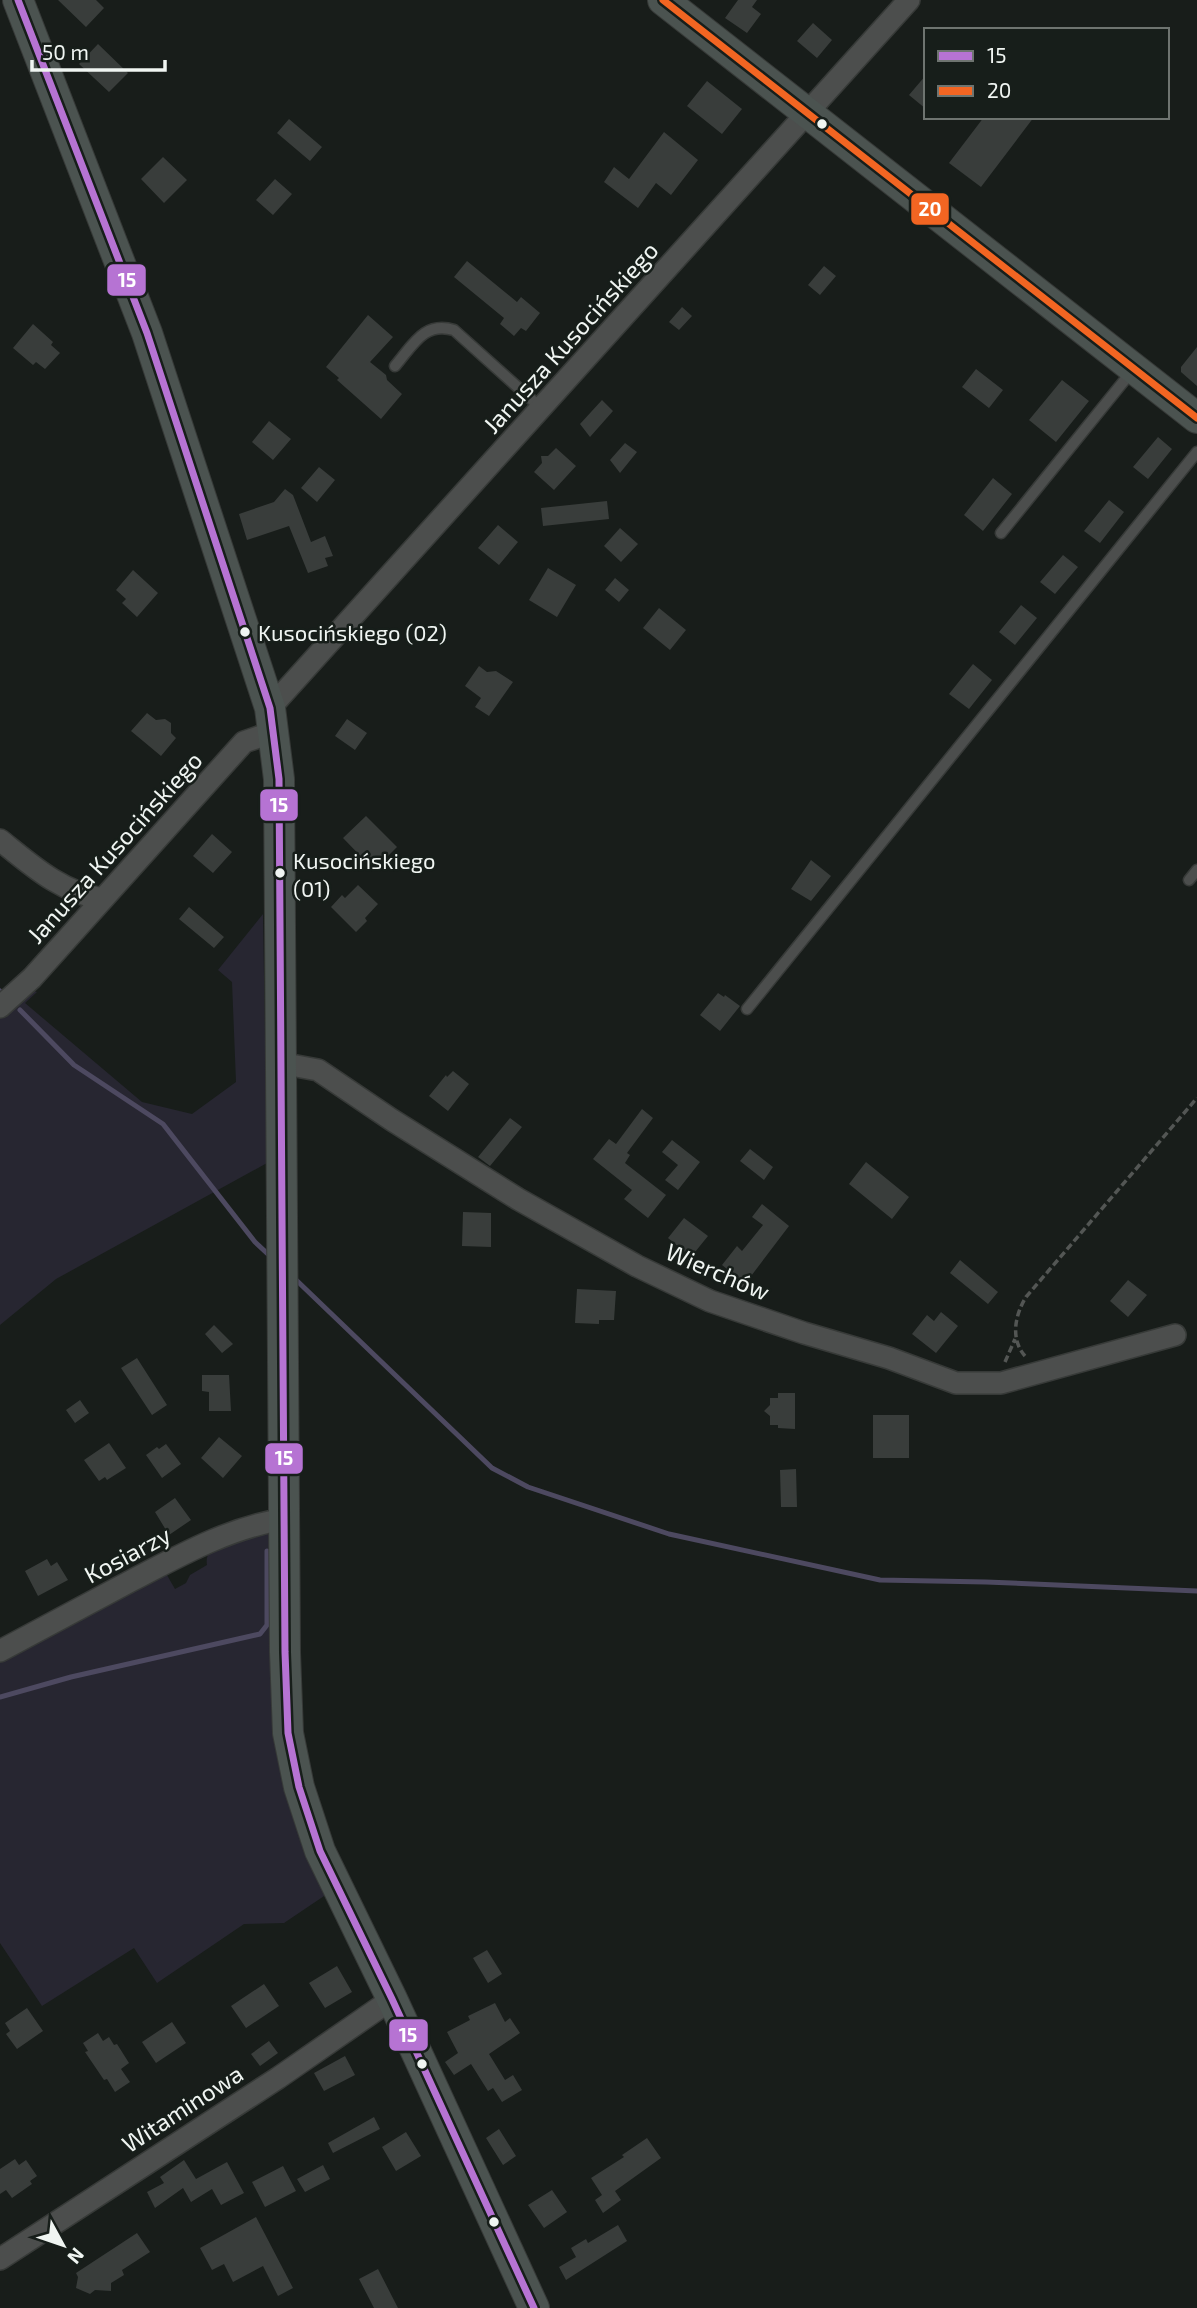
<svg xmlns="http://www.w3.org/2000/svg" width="1197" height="2308" viewBox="0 0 1197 2308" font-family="'Exo 2',sans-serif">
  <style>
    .green { fill: #272631 }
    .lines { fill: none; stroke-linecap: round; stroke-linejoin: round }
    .stream { stroke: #4d4960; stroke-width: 5 }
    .building { fill: #393d3b }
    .lane-casing { stroke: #373a38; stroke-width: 13 }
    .street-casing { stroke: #373a38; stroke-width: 24 }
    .secondary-casing { stroke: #373a38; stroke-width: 32 }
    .path { stroke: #535654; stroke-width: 3.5; stroke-dasharray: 7 3.5; stroke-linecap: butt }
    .lane { stroke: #4c4e4d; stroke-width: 10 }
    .street { stroke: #4c4e4d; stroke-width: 21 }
    .secondary { stroke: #4b5350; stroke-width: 30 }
    .bus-1-casing { stroke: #171e1a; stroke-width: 12 }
    .bus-2-casing { stroke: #171e1a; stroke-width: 12 }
    .bus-1 { stroke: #b673d3; stroke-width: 7 }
    .bus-2 { stroke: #f26522; stroke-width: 7 }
    .bus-dot { fill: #f0f5f2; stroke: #171e1a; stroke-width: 2.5 }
    .labels { text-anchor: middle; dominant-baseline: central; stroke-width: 5; stroke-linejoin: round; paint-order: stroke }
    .bus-label { font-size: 22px; fill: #f0f5f2; stroke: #171e1a; text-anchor: start }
    .street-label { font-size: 24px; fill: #f0f5f2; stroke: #171e1a }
    .line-badge { stroke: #171e1a; stroke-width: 2.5 }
    .badge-label { font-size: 19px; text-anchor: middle; font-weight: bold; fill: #fff }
  </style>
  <rect width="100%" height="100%" fill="#181d1a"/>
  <!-- green -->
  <path class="green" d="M263 914 267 1163 56 1279 0 1325V1013L31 990 37 992 25 1003 142 1102 192 1114 236 1082 232 982 218 970Z
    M275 1530 276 1639 330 1892 284 1923 244 1924 157 1983 134 1948 42 2006 0 1943V1657L164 1570 175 1589 186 1583 190 1575 207 1565C202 1538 256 1534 275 1530Z"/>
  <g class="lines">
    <!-- stream -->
    <path class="stream" d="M0 991 1 992
      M20 1010 74 1065 163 1124 255 1242 270 1256
      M293 1277 492 1468 528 1487 669 1534 880 1580 986 1582 1197 1591
      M0 1697 71 1677 260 1634 267 1625V1551"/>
  </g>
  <!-- building -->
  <path class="building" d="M58 0H96L104 8 86 27Z
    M738 0H757L752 7 761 14 747 33 725 18Z
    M813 23 832 40 817 58 797 41Z
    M98 44 128 73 109 92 79 64Z
    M926 75V109L909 95Z
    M707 81 742 109 722 134 687 106Z
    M984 117H1034L981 187 949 163Z
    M289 119 322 147 310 161 277 133Z
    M664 132 698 160 671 195 656 183 638 208 604 182 614 167 629 179Z
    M163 157 187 180 164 203 141 179Z
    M275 179 292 194 273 215 256 200Z
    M467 261 517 302 521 297 540 313 526 331 521 328 514 336 500 324 504 318 454 277Z
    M824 266 836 276 820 295 808 285Z
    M682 307 692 316 679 330 669 322Z
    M368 315 393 337 370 362 386 375 387 380 402 394 381 419 337 380 339 378 326 367Z
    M33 324 53 342 51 345 60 353 45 369 36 362 33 365 13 348Z
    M1197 347V386L1181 372V367Z
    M976 369 1003 390 989 408 962 387Z
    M1062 380 1089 401 1056 442 1029 420Z
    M602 400 613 411 590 437 580 424Z
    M269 421 291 439 273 460 252 442Z
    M1158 437 1172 449 1148 479 1133 467Z
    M625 443 637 452 620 473 610 460Z
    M556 448 576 466 554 490 534 472 542 463 541 456H548Z
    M319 467 335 480 317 502 301 488Z
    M993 478 1012 494 983 531 964 515Z
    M285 489 293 495 311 542 325 536 333 556 325 558 328 566 308 573 289 526 247 540 239 514 274 502Z
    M1109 500 1124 512 1100 543 1084 531Z
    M607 501 609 519 543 526 541 508Z
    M498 525 518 542 499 565 478 548Z
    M620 528 638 544 621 562 604 546Z
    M1063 555 1078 567 1055 594 1040 582Z
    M548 568 576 585 557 617 529 600Z
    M133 570 158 593 137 617 122 603 126 599 116 590Z
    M615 578 629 590 619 602 605 590Z
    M1021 605 1037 618 1015 645 999 632Z
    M659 608 686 630 670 650 643 628Z
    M973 664 992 680 969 709 949 694Z
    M479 666 487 672 496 671 513 682 489 716 475 707 481 698 465 686Z
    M147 713 156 720 165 719 171 723V733L176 738 161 756 131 731Z
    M347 719 367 733 355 750 335 736Z
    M366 816 397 847 374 870 343 838Z
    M212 834 232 852 213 873 193 856Z
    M811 860 831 876 811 901 791 889Z
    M358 885 378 904 365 918 367 921 356 932 331 907 342 895 345 898Z
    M189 907 224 937 214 948 179 919Z
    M718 993 724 997 725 995 740 1006 720 1031 700 1015Z
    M453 1071 469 1084 448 1111 429 1096 446 1075 447 1077Z
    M642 1109 653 1118 627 1153 630 1155 625 1163 666 1195 648 1218 624 1199 632 1190 593 1159 609 1139 616 1144Z
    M510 1118 522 1127 490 1166 478 1157Z
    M672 1140 700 1162 678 1190 665 1180 678 1165 662 1152Z
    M750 1149 773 1167 764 1180 740 1161Z
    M866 1162 909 1197 892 1219 849 1184Z
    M762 1204 789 1226 742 1288 729 1277 732 1273 722 1265 737 1246 742 1251 763 1225 752 1217Z
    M463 1212 491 1213V1247L462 1246Z
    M684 1218 708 1236 691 1257 668 1238Z
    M960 1260 998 1292 988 1304 950 1273Z
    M1128 1280 1147 1295 1128 1317 1110 1301Z
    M577 1289 616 1291 614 1320H599V1324L575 1323Z
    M941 1312 958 1326 936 1353 912 1334 927 1315 934 1321Z
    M214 1325 233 1344 222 1353 205 1334Z
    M137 1358 167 1405 152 1415 121 1368Z
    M202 1375H229L231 1411H209V1392L202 1391Z
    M778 1393H795V1429L778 1428V1425H770V1416L764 1411 770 1405V1398H778Z
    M80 1400 89 1413 75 1423 66 1410Z
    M873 1415H909V1458H873Z
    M219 1437 242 1456 223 1478 201 1458Z
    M109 1443 126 1468 107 1480 105 1477 99 1481 84 1460Z
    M166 1444 181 1464 162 1478 146 1455 157 1447 159 1449Z
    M796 1469 797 1507H781L780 1470Z
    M175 1498 191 1520 169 1535 155 1512Z
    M47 1559 51 1566 57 1562 68 1580 38 1596 25 1571Z
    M487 1950 502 1974 488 1983 473 1958Z
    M337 1966 352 1992 325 2008 309 1983Z
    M264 1984 279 2006 246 2028 231 2006Z
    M495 2003 505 2022 510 2018 520 2033 489 2054 505 2080 513 2075 522 2090 502 2102 493 2088 488 2091 471 2064 454 2075 445 2062 458 2053 447 2032 470 2020 468 2016Z
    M27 2008 43 2031 17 2049 6 2034 10 2031 5 2023Z
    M172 2022 186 2043 156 2063 142 2042Z
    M98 2033 103 2041 109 2037 114 2045 117 2044 129 2063 121 2069 130 2082 115 2092 107 2079 104 2080 85 2052 88 2051 83 2043Z
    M269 2041 278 2053 260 2066 251 2054Z
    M345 2056 355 2075 324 2091 314 2073Z
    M374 2117 380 2129 333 2153 328 2143Z
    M499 2129 516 2156 503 2165 486 2138Z
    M406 2132 421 2156 396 2171 382 2147Z
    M647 2138 661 2158 615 2191 621 2200 603 2213 595 2200 602 2195 591 2178 624 2157 622 2155Z
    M15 2159 19 2165 26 2160 37 2176 30 2181 32 2184 12 2198 6 2190 0 2194V2169Z
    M184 2160 196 2179 227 2162 244 2193 221 2205 212 2189 191 2202 183 2188 155 2208 147 2192 164 2183 160 2177Z
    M323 2165 330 2179 305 2192 297 2179Z
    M283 2166 296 2191 265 2207 252 2182Z
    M552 2190 567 2212 544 2228 528 2205Z
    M256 2217 293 2288 278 2296 263 2266 233 2282 224 2264 212 2270 200 2248Z
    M618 2225 627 2241 566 2280 559 2267 576 2257 571 2248 586 2239 588 2243Z
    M137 2233 150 2252 122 2270 124 2275 111 2283V2291L95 2290 90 2294 76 2288 78 2277 76 2273Z
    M378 2269 398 2308H374L359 2279Z"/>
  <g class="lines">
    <!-- lane casing -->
    <g class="lane-casing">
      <path id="lane" d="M395 366C413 345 424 321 454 330L541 408
        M1001 533 1132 371
        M1189 880 1197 870
        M747 1009 1197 452"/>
    </g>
    <!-- street casing -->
    <g class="street-casing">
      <path id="street" d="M270 708 909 0
        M0 840C31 865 62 893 103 899
        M0 1007 32 978 244 742 273 732
        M280 1063 318 1070 392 1120 518 1199 637 1266 710 1301 804 1333 889 1358 956 1383H1001L1175 1335
        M0 1651C43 1628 86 1605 129 1582 179 1556 228 1528 284 1519
        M0 2259 278 2078 392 1999"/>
    </g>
    <!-- secondary casing -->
    <g class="secondary-casing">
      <path id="secondary" d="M18 0 147 333 270 708 279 779 285 1652 288 1733 299 1787 320 1851 392 1999 534 2308
        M663 0 1197 418"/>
    </g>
    <!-- path -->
    <path class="path" d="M1025 1356C1010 1339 1015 1315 1026 1297L1197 1098
      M1005 1362 1015 1339"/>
    <!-- lane -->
    <use href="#lane" class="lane"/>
    <!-- street -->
    <use href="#street" class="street"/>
    <!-- secondary -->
    <use href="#secondary" class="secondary"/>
    <!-- bus-1 casing -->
    <g class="bus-1-casing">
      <path id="bus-1" d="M18 0 147 333 270 708 279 779 285 1652 288 1733 299 1787 320 1851 392 1999 534 2308"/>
    </g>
    <!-- bus-2 casing -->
    <g class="bus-2-casing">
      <path id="bus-2" d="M663 0 1197 418"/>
    </g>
    <!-- bus-1 -->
    <use href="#bus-1" class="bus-1"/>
    <!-- bus-2 -->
    <use href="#bus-2" class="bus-2"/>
  </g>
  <!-- markers -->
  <g class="bus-dot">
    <circle cx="822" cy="124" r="6"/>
    <circle cx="245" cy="632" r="6"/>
    <circle cx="280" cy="873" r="6"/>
    <circle cx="422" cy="2064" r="6"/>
    <circle cx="494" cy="2222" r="6"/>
  </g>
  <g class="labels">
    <!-- bus labels -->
    <g class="bus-label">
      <text x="258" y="632">Kusocińskiego (02)</text>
      <text x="293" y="860">Kusocińskiego<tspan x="293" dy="28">(01)</tspan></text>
    </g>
    <!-- street labels -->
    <g class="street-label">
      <text transform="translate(570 337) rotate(-48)">Janusza Kusocińskiego</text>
      <text transform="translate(114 847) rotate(-48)">Janusza Kusocińskiego</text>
      <text transform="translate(718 1271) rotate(23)">Wierchów</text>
      <text transform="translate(127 1554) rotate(-28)">Kosiarzy</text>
      <text transform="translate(182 2108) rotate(-33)">Witaminowa</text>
    </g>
  </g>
  <g class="line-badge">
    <rect x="910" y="192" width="40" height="34" rx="7" fill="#f26522"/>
    <rect x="106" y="263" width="41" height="34" rx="7" fill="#b673d3"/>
    <rect x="259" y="788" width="40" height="34" rx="7" fill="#b673d3"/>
    <rect x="264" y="1442" width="40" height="33" rx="7" fill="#b673d3"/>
    <rect x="388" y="2018" width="41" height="34" rx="7" fill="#b673d3"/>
  </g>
  <g class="badge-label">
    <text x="930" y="216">20</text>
    <text x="127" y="287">15</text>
    <text x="279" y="812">15</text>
    <text x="284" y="1465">15</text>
    <text x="408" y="2042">15</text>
  </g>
  <!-- legend -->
  <rect x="924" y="28" width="245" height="91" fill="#171e1a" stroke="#6e7470" stroke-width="2"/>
  <rect x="938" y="51" width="35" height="10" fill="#b673d3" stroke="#6e7470" stroke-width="2"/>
  <text x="987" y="63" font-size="21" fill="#f0f5f2">15</text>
  <rect x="938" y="86" width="35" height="10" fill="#f26522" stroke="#6e7470" stroke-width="2"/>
  <text x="987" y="98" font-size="21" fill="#f0f5f2">20</text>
  <!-- north arrow -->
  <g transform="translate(63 2245) rotate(130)" stroke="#171e1a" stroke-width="5" paint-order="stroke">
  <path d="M0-5L12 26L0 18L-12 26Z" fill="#f0f5f2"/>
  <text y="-10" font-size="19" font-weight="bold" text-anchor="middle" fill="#f0f5f2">N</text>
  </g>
  <!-- scale -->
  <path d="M32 60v10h133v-10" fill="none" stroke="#f0f5f2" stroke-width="3.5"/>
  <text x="42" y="60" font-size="21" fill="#f0f5f2" stroke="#171e1a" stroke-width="5" paint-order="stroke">50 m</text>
</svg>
